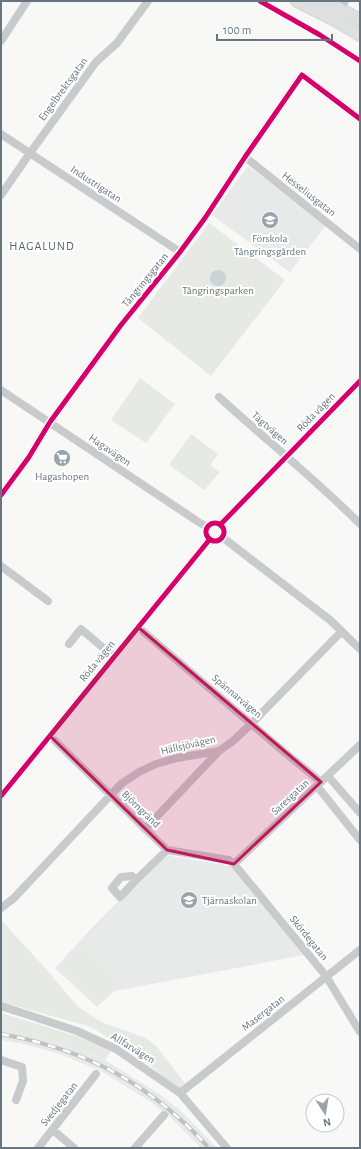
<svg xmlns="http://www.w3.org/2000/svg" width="361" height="1149" viewBox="0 0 361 1149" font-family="'Alegreya Sans',sans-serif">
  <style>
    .built { fill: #e8e9e9 }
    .green { fill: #e7e9e5 }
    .water { fill: #cad3d5 }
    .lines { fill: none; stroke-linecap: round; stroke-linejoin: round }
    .highway-casing { stroke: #d4d5d5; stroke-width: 14 }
    .minor { stroke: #c9cacb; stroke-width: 8 }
    .highway { stroke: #dedfdf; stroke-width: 12 }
    .rail-casing { stroke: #bfc1c2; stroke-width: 4 }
    .rail { stroke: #fff; stroke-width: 2.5; stroke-dasharray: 8; stroke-linecap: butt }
    .cycleway-casing { stroke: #fff; stroke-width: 8 }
    .cycleway { stroke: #d6006c; stroke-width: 5 }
    .marked { fill: #c2185b; fill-opacity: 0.2; stroke: #c2185b; stroke-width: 3; stroke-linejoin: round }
    .labels { text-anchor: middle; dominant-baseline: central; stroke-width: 4; stroke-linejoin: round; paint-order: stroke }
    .street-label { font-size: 11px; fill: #66757f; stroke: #fff }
    .poi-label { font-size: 11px; fill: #66757f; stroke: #fff }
    .park-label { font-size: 11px; fill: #687864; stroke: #fff }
    .neighbourhood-label { font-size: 12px; letter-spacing: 1px; fill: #57636b; stroke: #fff }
  </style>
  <rect width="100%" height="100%" fill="#f8f8f7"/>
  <!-- built -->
  <path class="built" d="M248 166 327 224 290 272 212 215Z
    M164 855 231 866 304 955 115 991 97 1007 55 968 86 934Z
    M1 1028 26 1033 60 1042 105 1060 155 1091 179 1109 217 1148H201L171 1118 148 1100 99 1070 57 1053 23 1044 1 1040Z"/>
  <!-- green -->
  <path class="green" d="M209 223 285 280 211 376 138 318Z
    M140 378 175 404 146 443 111 420Z
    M191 434 218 454 210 465 220 472 204 490 169 465Z
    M1 920 47 970 77 1006 90 1015 104 1023 146 1038 157 1047 187 1086 177 1090 144 1060 91 1027 1 1002Z
    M82 946 118 982 99 1003 62 968Z
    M1 1013 76 1036 111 1051 105 1060C71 1045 37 1035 1 1028Z"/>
  <!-- water -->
  <path class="water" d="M210 278a8 8 0 1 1 16 0a8 8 0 1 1-16 0Z"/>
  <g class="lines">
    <!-- highway casing -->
    <g class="highway-casing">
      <path id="highway" d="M297 1 335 20 360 35
        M324 1 360 20"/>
    </g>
    <!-- minor -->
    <path class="minor" d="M338 14 345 1
      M1 41 27 1
      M1 134 180 252
      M245 157 360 249
      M1 195 30 153 96 62 117 43 148 1
      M1 390 200 523 208 527
      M219 397C265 439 315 479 360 524
      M1 495 29 457 50 422 121 325 180 252 205 218 245 157 302 75 360 119
      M206 532a9 9 0 1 1 18 0a9 9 0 1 1-18 0Z
      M220 525 360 381
      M222 537 330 620 360 649
      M1 566 48 601
      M138 627 283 751 321 782
      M69 644 81 629 114 657
      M50 736 167 850 229 860 234 864 326 976 360 1032
      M328 776 360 813
      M317 786 360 840
      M1 796 210 539
      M145 829 219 751
      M234 864 360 745
      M136 880 132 876 121 877 112 888 120 897 136 880 167 850
      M1 908 14 898 121 784 139 772 156 764 177 758 219 751 233 741 252 723 342 631
      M1 1006 77 1031 116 1049 180 1093 227 1148
      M1 1060 22 1067 23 1081 16 1100
      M180 1093 360 950
      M53 1130 74 1148
      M38 1148 96 1074
      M135 1148 164 1115"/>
    <!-- highway -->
    <use href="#highway" class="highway"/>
    <!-- rail casing -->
    <g class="rail-casing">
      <path id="rail" d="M1 1034C85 1049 151 1084 209 1148"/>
    </g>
    <!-- rail -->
    <use href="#rail" class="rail"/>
    <!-- cycleway casing -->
    <g class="cycleway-casing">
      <path id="cycleway" d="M260 1 320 35 360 61
        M1 495 29 457 50 422 121 325 180 252 205 218 245 157 302 75 360 119
        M206 532a9 9 0 1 1 18 0a9 9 0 1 1-18 0Z
        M220 525 360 381
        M1 796 210 539"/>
    </g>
    <!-- cycleway -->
    <use href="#cycleway" class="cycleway"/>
  </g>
  <!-- marked area -->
  <path class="marked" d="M138 627 321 782 234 864 167 850 50 736Z"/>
  <!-- icons -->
  <defs>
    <g id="school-disc" transform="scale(0.9)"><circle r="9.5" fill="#99a3a9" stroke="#fff"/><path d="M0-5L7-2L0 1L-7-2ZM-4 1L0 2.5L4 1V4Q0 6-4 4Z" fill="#fff"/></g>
    <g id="supermarket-disc" transform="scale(0.9)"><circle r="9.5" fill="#99a3a9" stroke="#fff"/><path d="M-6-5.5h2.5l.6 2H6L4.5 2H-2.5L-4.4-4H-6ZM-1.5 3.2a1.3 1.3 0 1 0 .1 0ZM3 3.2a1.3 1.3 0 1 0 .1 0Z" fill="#fff"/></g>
  </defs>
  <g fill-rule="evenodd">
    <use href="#school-disc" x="270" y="220"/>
    <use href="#supermarket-disc" x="62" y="458"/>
    <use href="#school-disc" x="189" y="900"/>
  </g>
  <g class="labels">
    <!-- street labels -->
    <g class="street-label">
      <text transform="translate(63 89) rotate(-54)">Engelbrektsgatan</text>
      <text transform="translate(96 184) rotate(33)">Industrigatan</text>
      <text transform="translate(309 194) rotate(38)">Hesseliusgatan</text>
      <text transform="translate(145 280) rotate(-51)">Tångringsgatan</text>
      <text transform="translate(316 412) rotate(-46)">Röda vägen</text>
      <text transform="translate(270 428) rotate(41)">Tägtvägen</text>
      <text transform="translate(110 450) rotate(34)">Hagavägen</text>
      <text transform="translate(97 661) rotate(-51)">Röda vägen</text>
      <text transform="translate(237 696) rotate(40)">Spännarvägen</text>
      <text transform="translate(188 745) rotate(-13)">Hällsjövägen</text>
      <text transform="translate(290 797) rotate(-43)">Saresgatan</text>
      <text transform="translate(141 809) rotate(44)">Björngränd</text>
      <text transform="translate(309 938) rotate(51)">Skördegatan</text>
      <text transform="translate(263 1013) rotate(-38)">Masergatan</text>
      <text transform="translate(133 1048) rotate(31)">Allfarvägen</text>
      <text transform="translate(59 1104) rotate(-52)">Svedjegatan</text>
    </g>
    <!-- poi labels -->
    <g class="poi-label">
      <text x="270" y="238">Förskola<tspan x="270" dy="13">Tångringsgården</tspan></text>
      <text x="62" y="476">Hagashopen</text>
      <text x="202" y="900" text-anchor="start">Tjärnaskolan</text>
    </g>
    <!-- park labels -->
    <g class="park-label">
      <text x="218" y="290">Tångringsparken</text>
    </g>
    <!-- neighbourhood labels -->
    <g class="neighbourhood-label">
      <text x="42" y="246">HAGALUND</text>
    </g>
  </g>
  <!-- border -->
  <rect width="361" height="1149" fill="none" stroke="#66757f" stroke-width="4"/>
  <!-- north arrow -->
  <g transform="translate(325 1113) rotate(168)"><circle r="19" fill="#ffffff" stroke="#c2c8cc"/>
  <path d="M0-3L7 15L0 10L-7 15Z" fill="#99a3a9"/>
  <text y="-6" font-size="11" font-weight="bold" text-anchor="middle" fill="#66757f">N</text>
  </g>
  <!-- scale -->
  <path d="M217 34v6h115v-6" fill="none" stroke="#66757f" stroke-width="2"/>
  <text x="223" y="34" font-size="12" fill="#66757f" stroke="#ffffff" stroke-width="3" paint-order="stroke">100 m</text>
</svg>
